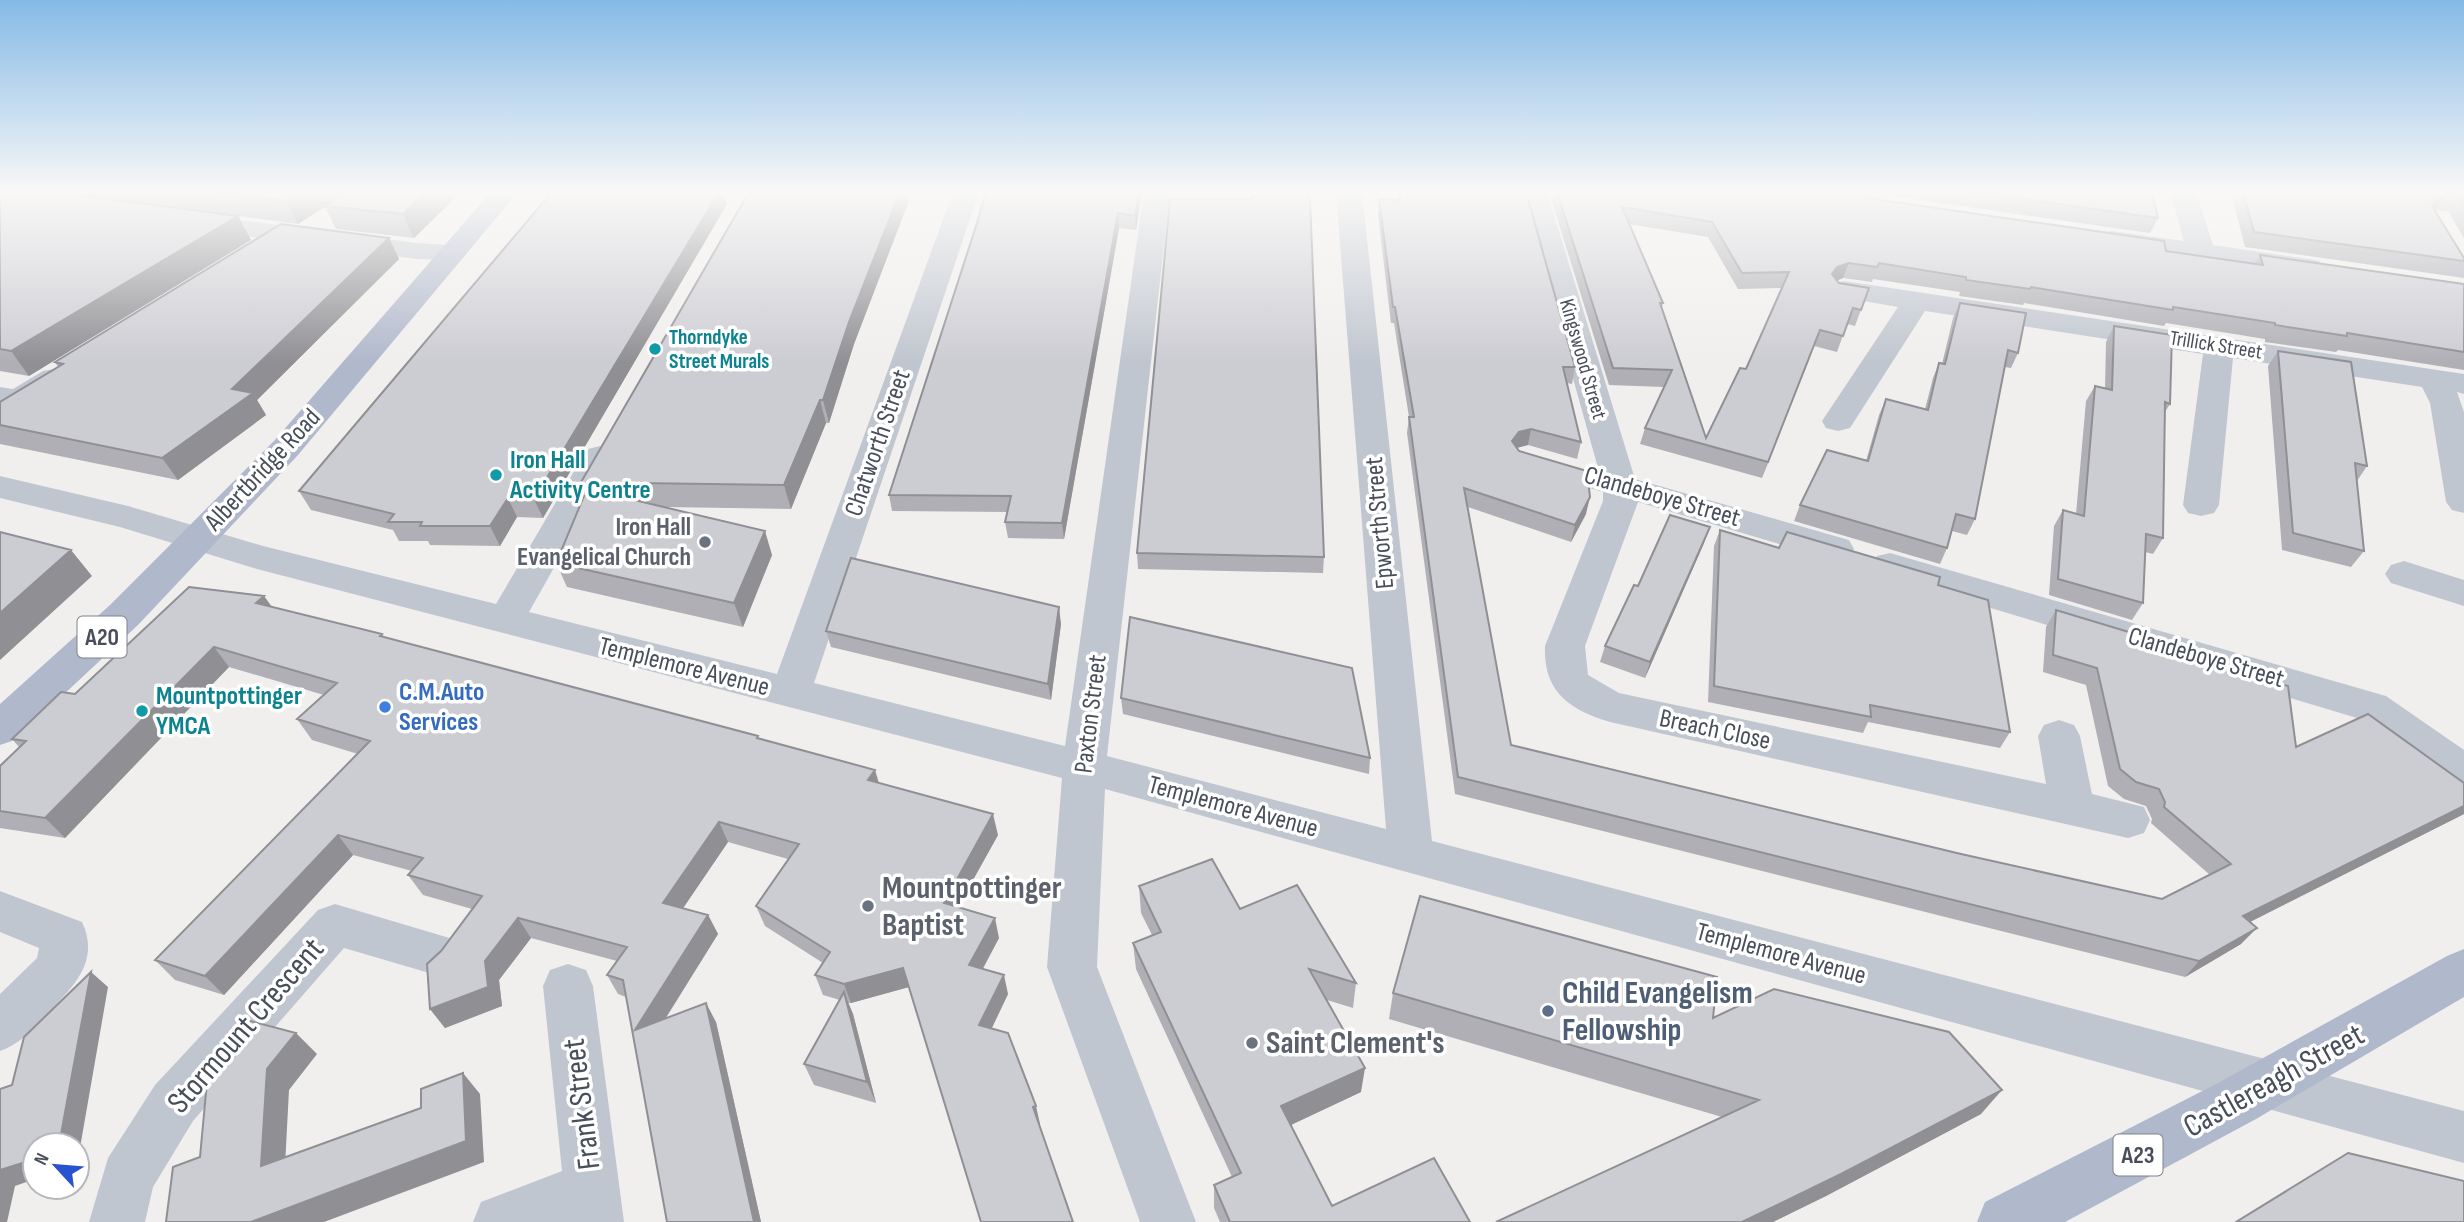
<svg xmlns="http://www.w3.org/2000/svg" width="2464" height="1222" viewBox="0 0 2464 1222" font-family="'Sofia Sans Condensed',sans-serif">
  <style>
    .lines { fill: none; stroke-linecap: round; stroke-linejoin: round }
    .minor { fill: #c0c6cf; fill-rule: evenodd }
    .major { fill: #b0b8cb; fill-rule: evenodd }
    .wall { fill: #afafb5; fill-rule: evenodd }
    .shaded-wall { fill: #8f8f94 }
    .building { fill: #ccccd3; stroke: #8f8f94; stroke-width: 2; fill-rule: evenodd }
    .culture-dot { fill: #0f9aa8; stroke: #fff; stroke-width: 2.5 }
    .worship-dot { fill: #6b7280; stroke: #fff; stroke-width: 2.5 }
    .shop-dot { fill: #3f7fe0; stroke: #fff; stroke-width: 2.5 }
    .service-dot { fill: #5c6f8a; stroke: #fff; stroke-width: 2.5 }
    .labels { text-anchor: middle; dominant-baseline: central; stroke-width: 7; stroke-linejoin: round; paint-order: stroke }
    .far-culture-label { font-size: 21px; font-weight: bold; fill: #0d838f; stroke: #fff; text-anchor: start }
    .far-street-label { font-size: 21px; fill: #484e5a; stroke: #fff }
    .shield { fill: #fff; stroke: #7f838c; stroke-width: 2 }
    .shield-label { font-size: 24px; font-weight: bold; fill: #484e5a }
    .street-label { font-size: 26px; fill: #484e5a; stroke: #fff }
    .culture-label { font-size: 26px; font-weight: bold; fill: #0d838f; stroke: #fff; text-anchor: start }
    .worship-label { font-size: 26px; font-weight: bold; fill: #5b616d; stroke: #fff; text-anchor: end }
    .shop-label { font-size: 26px; font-weight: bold; fill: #366cbe; stroke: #fff; text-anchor: start }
    .near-worship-label { font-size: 32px; font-weight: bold; fill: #5b616d; stroke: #fff; text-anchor: start }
    .near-service-label { font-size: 32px; font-weight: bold; fill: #4e5e75; stroke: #fff; text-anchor: start }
    .near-street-label { font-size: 32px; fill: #484e5a; stroke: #fff }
  </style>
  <rect width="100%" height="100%" fill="#f1efee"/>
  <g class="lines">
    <!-- minor -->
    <path class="minor" d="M953 192H979L814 683 1065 746 1144 192H1170L1107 756 1386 829 1336 192H1362L1432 841 2464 1111V1163L1105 789 1097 967 1196 1222H1140L1047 967 1062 778 257 569 120 527 0 498V476L128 506 263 546 496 604 583 456 588 449 600 446 612 449 617 456 529 612 777 674Z
      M1521 192H1547L1635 479 1849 540 1854 549 1849 558 1836 561 1638 502 1585 646 1588 675 1619 693 2046 784 2038 736 2044 725 2059 720 2074 725 2080 736 2092 794 2144 807 2150 820 2144 833 2128 838 1610 722C1570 710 1543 692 1545 646L1603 501V492L1586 487 1581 479 1586 471 1598 468Z
      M1862 192H1888L1887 204 1883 210 1874 212 1865 210 1861 204Z
      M2170 192H2196L2213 245 2309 259 2319 261 2323 267 2319 273 2309 275 2102 245 2098 239 2102 233 2112 231 2184 241Z
      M195 214 417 243 463 246 467 252 463 258 453 260 417 259 185 228 181 222 185 216Z
      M1844 281 2464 374V394L2457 392 2464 412V513L2452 510 2446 502 2430 403 2422 387 2233 358 2219 505 2214 513 2201 516 2188 513 2183 505 2203 354 1925 311 1850 428 1838 431 1826 428 1822 421 1898 307 1834 296 1829 290 1834 284Z
      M54 369 65 371 70 378C61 391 33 410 17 410 12 410 5 408 0 407V387L13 389 43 371Z
      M1890 553 2386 696 2464 750V789L2449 784 2357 718 1877 574 1871 565 1877 556Z
      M2404 561 2464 580V606L2391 583 2385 574 2391 565Z
      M0 891 82 922C101 962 72 988 46 1015 31 1031 20 1044 0 1051V994L37 958 39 948 0 932Z
      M335 904 453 939 460 954 453 969 436 975 344 948 193 1121 153 1187 145 1222H89L108 1158 155 1085 318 910Z
      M568 964 586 970 593 986 624 1222H473L481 1202 562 1171 543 986 550 970Z"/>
    <!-- major -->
    <path class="major" d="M491 192H518L298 455 138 625 15 740 0 745V704L110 605 274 441Z
      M2464 949V997L2256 1119 2065 1222H1977L1985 1202 2218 1083 2447 956Z"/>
  </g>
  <!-- wall -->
  <path class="wall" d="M0 192H461L414 238 336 229 325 207 298 224 238 216 251 240 29 376 0 371Z
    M552 192H723L727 204 543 518 517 517 500 546 430 545 428 541H399L393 530 311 510 299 491Z
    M749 192H906L908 203 854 344 829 423H826L791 509 664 507 772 555 743 627 567 587 556 563 579 509 573 496Z
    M986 192H1142L1136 230 1119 228 1064 539 1008 538 1005 522 1008 512 892 511 889 495 977 223Z
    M1397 192H1526L1575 367 1572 384 1567 383 1581 442 1577 459 1528 445 1517 448 1586 514 1571 542 1468 507 1511 745 1961 854 2162 899 2210 875 2151 823 2152 819 2146 806 2124 799 2108 786 2086 685 2043 672 2046 627 2056 610 2141 643 2296 747 2464 814 2250 922 2241 944 2185 977 1455 794 1407 433 1409 417 1394 323H1391L1378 215 1379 199 1398 200Z
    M1554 192H1826L2166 251 2255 263 2260 255 2464 284V370L2338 350 2336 352 2265 342V339L2166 323 2164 326 2024 303 2023 305 1959 296 1960 292 1873 279 1872 282 1843 278 1837 281 1839 283 1869 288 1855 326 1847 324 1837 352 1814 346 1762 478 1640 444 1645 428 1664 387 1609 385 1552 202ZM1629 224 1708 237 1738 289 1782 288 1746 369 1706 438 1662 307 1663 303Z
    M1863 192H2152L2158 218 2150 233Z
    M2224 192H2464V238L2448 211 2434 210 2464 258V278L2245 247 2232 196 2225 194Z
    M389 238 399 259 257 400 266 415 178 480 0 444V402L58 367 55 362Z
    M1960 303 2018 353 2011 368 2005 367 1975 519 1967 535 1952 531 1947 548 1940 564 1794 521 1800 505 1866 461 1879 415 1886 399 1925 409 1933 378 1939 363 1942 364 1953 318Z
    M2114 326 2170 404 2165 412 2163 538 2153 554 2145 552 2143 603 2132 620 2049 595 2054 526 2063 510 2076 514 2086 401 2095 386 2105 388 2106 342Z
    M2278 351 2367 466 2357 481 2364 551 2351 567 2282 550 2268 366Z
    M1720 530 1779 548 1938 585 2010 732 2000 748 1868 722 1863 733 1708 702 1714 546Z
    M1704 543 1645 678 1600 662 1605 646 1638 586Z
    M1137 553 1324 557 1323 573 1138 569Z
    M264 596 272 607 382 634 385 638 759 739 879 783 998 835 958 907 999 938 983 969 1008 994 992 1028 1040 1124 909 987 851 1003H848L853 1014 876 1103 814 1085 804 1064 840 1000 823 995 815 975 823 963 765 926 756 906 788 859 728 842 683 908 708 915 718 934 666 1018 716 1022 761 1222H667L626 997 618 994 607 975 617 961 531 938 499 980 502 1006 445 1028 430 1009 441 951 472 909 423 895 408 875 412 871 353 855 224 995 175 980 155 960 358 754 312 740 297 719 324 695 229 667 65 838 0 828V766L19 747 12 739 75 694Z
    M1061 624 1051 700 831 647 826 631Z
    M1121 698 1370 758 1369 774 1123 714Z
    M1139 886 1240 909 1356 983 1353 1008 1327 1000 1361 1092 1291 1125 1332 1206 1470 1222H1220L1214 1208V1185L1232 1177 1136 969 1133 943 1152 935 1141 913Z
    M1393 993 1713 1018 1981 1114 1826 1196 1773 1222H1496L1722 1117 1389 1019Z"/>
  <!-- shaded-wall -->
  <path class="shaded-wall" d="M300 192H347L298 224 286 201Z
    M427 192H461L414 238 403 214Z
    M719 192H723L727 204 543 518 534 499Z
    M900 192H906L908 203 854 344 829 423 823 400 849 322Z
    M1139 192H1142L1136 230 1135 216Z
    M2447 194 2436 209 2425 213 2435 198Z
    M1118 213 1119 228 1064 539 1062 523Z
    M238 216 251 240 29 376 11 351Z
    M389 238 399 259 257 400 266 415 178 480 162 458 232 389Z
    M1849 263 1843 278 1832 282V274L1837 267Z
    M1820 330 1814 346 1762 478 1768 462Z
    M820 400 826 423 791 509 784 485Z
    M1531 429 1528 445 1516 448 1512 441 1519 432Z
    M636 483 645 507 634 500Z
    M1590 497 1586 514 1571 542 1575 525Z
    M508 498 517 517 500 546 490 526Z
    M1710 527 1704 543 1645 678 1650 662Z
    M765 531 772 555 743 627 734 603Z
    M71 550 92 576 0 660V613Z
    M264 596 278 616 256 603Z
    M1059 607 1061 624 1051 700 1048 684Z
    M214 647 229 667 65 838 45 818Z
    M875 770 881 790 868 780Z
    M2464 806V814L2228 933 2243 916Z
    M993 814 998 835 949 923 944 903Z
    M719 822 728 842 673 923 663 903Z
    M338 835 353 855 224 995 205 976Z
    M708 915 718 934 646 1049 635 1030Z
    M518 918 531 938 499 980 502 1006 445 1028 430 1009 485 961Z
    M995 918 999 938 974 984 969 965Z
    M2257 928 2241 944 2185 977 2199 961Z
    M903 968 909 987 851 1003 844 984Z
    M91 972 108 987 77 1165V1145H59Z
    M1004 975 1008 994 984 1044 979 1025Z
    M844 992 853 1014 876 1103 867 1082Z
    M706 1003 716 1022 761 1222H754Z
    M296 1033 317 1054 289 1090 284 1185 261 1166 267 1069Z
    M1365 1068 1361 1092 1280 1130 1281 1106Z
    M463 1073 480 1094 484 1162 324 1222H251L466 1141Z
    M2002 1090 1981 1114 1826 1196 1773 1222H1742Z
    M1036 1106 1040 1124 1037 1125 1033 1107Z
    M35 1159V1179L15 1186 7 1222H0V1170Z"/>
  <!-- building -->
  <path class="building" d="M0 192H55L238 216 11 351 0 349Z
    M216 192H300L286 201Z
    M346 192H427L403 214 325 206Z
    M552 192H719L534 499 508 498 490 526H420L422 522H388L394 514 299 491Z
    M749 192H900L849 322 823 400H820L784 485 636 483 634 500 765 531 734 603 556 563 584 496H573Z
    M986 192H1139L1135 216 1118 213 1062 523 1005 522 1011 496 889 495 977 223Z
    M1252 192H1307L1308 198H1310L1324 557 1137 553 1170 199H1252Z
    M1400 192H1526L1575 367H1563L1581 442 1531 429 1519 432 1512 441 1519 451 1587 471 1590 497 1575 525 1464 488 1511 745 1961 854 2162 899 2231 864 2164 807 2165 802 2159 789 2136 782 2120 769 2097 668 2053 655 2056 610 2142 636 2141 643 2147 646 2288 686 2296 747 2368 714 2464 783V806L2243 916 2257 928 2199 961 1458 777 1409 417H1414L1395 307H1393L1379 199 1401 200Z
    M1557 192H1826L2164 241 2166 251 2207 257 2263 265 2260 255 2464 284V352L2347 333V336L2275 325V323L2173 307V310L2031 287 2030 289 1966 280V277L1879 263 1877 267 1849 263 1837 267 1832 274 1839 283 1869 288 1861 310 1853 308 1843 336 1820 330 1768 462 1645 428 1672 370 1613 368ZM1622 207 1712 222 1742 273 1789 272 1746 369 1740 368 1706 438 1660 303H1663Z
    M1973 192H2152L2158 218Z
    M2243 192H2464V206L2458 196 2447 194 2435 198 2432 206 2464 258V261L2254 232Z
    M281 224 389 238 232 389 253 393 162 458 0 425V402L63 364 55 362Z
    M1960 303 2026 313 2018 353 2008 350 1975 519 1956 514 1947 548 1800 505 1827 450 1868 461 1886 399 1928 410 1939 363 1945 364Z
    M2114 326 2172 335 2170 404 2165 402 2163 538 2146 534 2143 603 2058 579 2063 510 2084 516 2095 386 2112 390Z
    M2278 351 2351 362 2367 466 2355 463 2364 551 2293 533Z
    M1670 515 1710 527 1650 662 1605 646 1634 585 1638 586Z
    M1720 530 1779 548 1787 532 1940 577 1938 585 1988 600 2010 732 1870 705 1871 717 1714 686Z
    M0 532 71 550 0 613Z
    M851 558 1059 607 1048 684 826 631Z
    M189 587 264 596 256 603 382 634 380 636 758 736 757 738 875 770 868 780 993 814 944 903 995 918 969 965 1004 975 979 1025 1008 1033 1036 1106 1033 1107 1073 1222H981L903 968 844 984 815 975 830 952 756 906 799 844 719 822 663 903 708 915 635 1030 706 1003 754 1222H667L623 980 607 975 627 947 518 918 485 961 488 987 430 1009 427 964 441 951 482 896 408 875 423 858 338 835 205 976 155 960 370 741 297 719 337 683 214 647 45 818 0 811V766L26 741 12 739 61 692 75 694Z
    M1130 617 1352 668 1370 758 1121 698Z
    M1212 859 1240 909 1297 885 1356 983 1309 969 1365 1068 1281 1106 1332 1206 1434 1158 1470 1222H1230L1214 1185 1241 1173 1133 943 1161 932 1139 886Z
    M1420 896 1717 977 1713 1018 1774 989 1949 1032 2002 1090 1843 1173 1742 1222H1496L1759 1100 1393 993Z
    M91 972 59 1145H35V1159L0 1170V1089L12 1085 24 1037Z
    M844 992 867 1082 804 1064Z
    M250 1021 296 1033 267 1069 261 1166 421 1108V1089L463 1073 466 1141 251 1222H166L173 1167 200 1157 208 1071Z
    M2348 1153 2464 1181V1222H2236Z"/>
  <!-- sky -->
  <linearGradient id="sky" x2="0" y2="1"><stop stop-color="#85bae6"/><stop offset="0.53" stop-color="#f9f8f7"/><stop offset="1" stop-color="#f9f8f7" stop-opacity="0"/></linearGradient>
  <rect width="2464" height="363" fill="url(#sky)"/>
  <!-- markers -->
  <g class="culture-dot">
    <circle cx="655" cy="349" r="7"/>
    <circle cx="496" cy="475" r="7"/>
    <circle cx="142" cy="711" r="7"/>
  </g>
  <g class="worship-dot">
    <circle cx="705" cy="542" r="7"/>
    <circle cx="868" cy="906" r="7"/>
    <circle cx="1252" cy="1043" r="7"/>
  </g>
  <circle class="shop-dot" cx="385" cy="707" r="7"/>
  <circle class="service-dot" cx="1548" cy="1011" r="7"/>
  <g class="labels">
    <!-- far-culture labels -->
    <g class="far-culture-label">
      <text x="669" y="337">Thorndyke<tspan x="669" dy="24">Street Murals</tspan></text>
    </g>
    <!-- far-street labels -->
    <g class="far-street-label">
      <text transform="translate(2216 345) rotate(9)">Trillick Street</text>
      <text transform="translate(1583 359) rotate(74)">Kingswood Street</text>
    </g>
    <!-- shield labels -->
    <g class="shield">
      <rect x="77.5" y="616.5" width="49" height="41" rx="5"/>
      <rect x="2113.5" y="1134.5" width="49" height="41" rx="5"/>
    </g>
    <g class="shield-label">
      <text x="102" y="637">A20</text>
      <text x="2138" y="1155">A23</text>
    </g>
    <!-- street labels -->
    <g class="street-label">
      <text transform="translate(878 443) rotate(-71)">Chatworth Street</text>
      <text transform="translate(263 470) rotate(-47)">Albertbridge Road</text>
      <text transform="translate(1662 497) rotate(16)">Clandeboye Street</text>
      <text transform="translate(1380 523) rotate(-95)">Epworth Street</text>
      <text transform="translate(2206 658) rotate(16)">Clandeboye Street</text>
      <text transform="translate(684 667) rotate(14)">Templemore Avenue</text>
      <text transform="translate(1091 714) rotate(-83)">Paxton Street</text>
      <text transform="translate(1715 730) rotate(12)">Breach Close</text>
      <text transform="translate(1233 807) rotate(15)">Templemore Avenue</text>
      <text transform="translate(1781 954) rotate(15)">Templemore Avenue</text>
    </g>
    <!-- culture labels -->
    <g class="culture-label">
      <text x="510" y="460">Iron Hall<tspan x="510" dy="30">Activity Centre</tspan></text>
      <text x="156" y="696">Mountpottinger<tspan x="156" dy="30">YMCA</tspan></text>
    </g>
    <!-- worship labels -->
    <g class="worship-label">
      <text x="691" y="527">Iron Hall<tspan x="691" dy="30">Evangelical Church</tspan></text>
    </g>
    <!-- shop labels -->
    <g class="shop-label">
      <text x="399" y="692">C.M.Auto<tspan x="399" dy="30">Services</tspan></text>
    </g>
    <!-- near-worship labels -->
    <g class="near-worship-label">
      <text x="882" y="888">Mountpottinger<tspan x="882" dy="37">Baptist</tspan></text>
      <text x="1266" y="1043">Saint Clement's</text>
    </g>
    <!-- near-service labels -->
    <g class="near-service-label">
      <text x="1562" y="993">Child Evangelism<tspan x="1562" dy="37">Fellowship</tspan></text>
    </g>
    <!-- near-street labels -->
    <g class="near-street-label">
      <text transform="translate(246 1026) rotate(-49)">Stormount Crescent</text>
      <text transform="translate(2274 1081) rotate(-29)">Castlereagh Street</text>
      <text transform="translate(582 1104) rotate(-97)">Frank Street</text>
    </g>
  </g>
  <!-- north arrow -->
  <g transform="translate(56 1166) rotate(296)"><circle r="33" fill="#ffffff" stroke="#b6b8bd" stroke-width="2"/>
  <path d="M0-5L12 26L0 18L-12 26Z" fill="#2952d0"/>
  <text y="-10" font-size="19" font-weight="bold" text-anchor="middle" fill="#484e5a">N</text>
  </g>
</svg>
